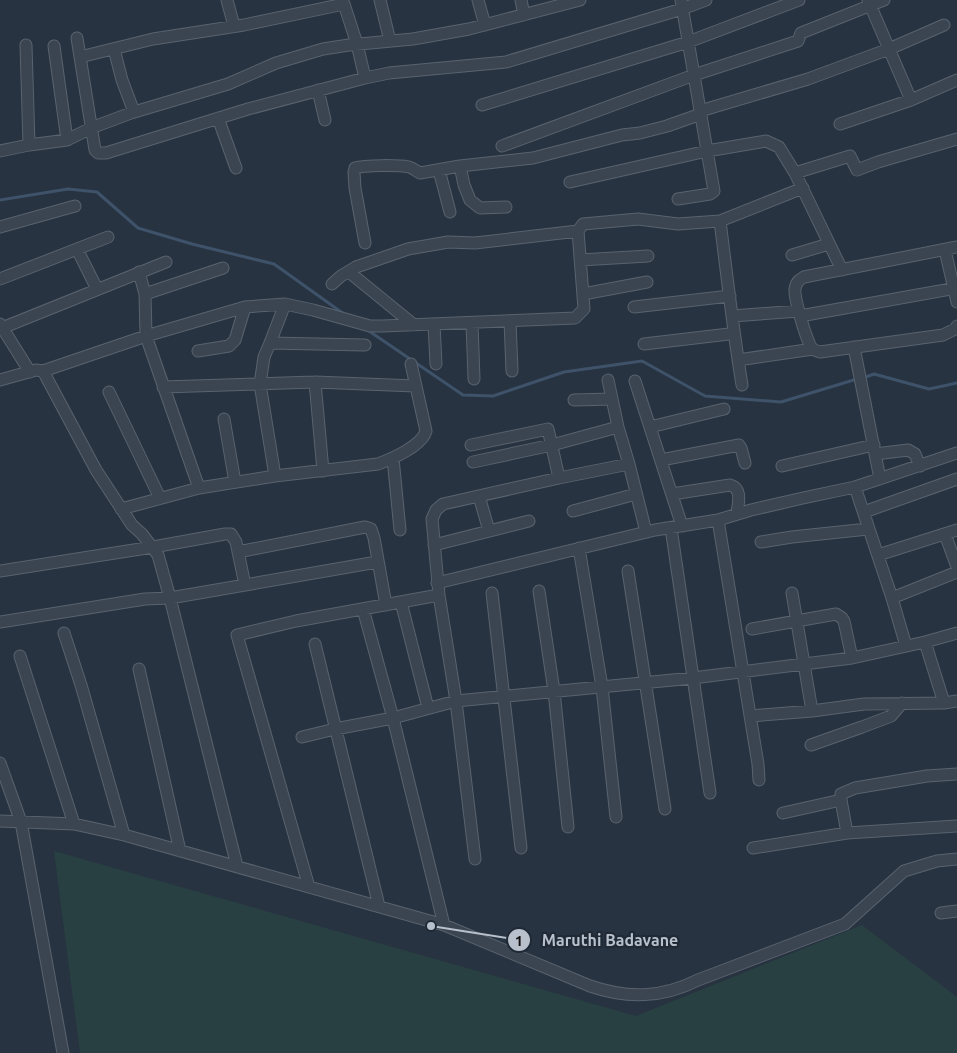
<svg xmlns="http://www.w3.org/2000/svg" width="957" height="1053" viewBox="0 0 957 1053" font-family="Ubuntu,sans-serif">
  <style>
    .green { fill: #294042 }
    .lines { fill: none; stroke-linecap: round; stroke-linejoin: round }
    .stream { stroke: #3e5269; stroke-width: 3 }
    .minor-casing { stroke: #59636e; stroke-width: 13 }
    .minor { stroke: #3b4551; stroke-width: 11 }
    .leader { fill: none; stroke: #b8c0cb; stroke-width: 2 }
    .callout-dot { fill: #b8c0cb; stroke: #202a36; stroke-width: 2 }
    .mark-label { font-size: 15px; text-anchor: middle; font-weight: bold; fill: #111 }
    .callout-label { font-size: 16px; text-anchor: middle; font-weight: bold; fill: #b8c0cb; stroke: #202a36; stroke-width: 4.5; stroke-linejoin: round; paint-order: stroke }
  </style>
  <rect width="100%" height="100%" fill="#273341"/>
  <!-- green -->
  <path class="green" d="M54 851 636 1016 862 925 957 997V1053H80Z"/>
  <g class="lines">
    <!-- stream -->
    <path class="stream" d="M0 200 68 189 97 192 138 228 192 244 274 264 344 314
      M366 329 463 395 493 396 564 372 642 361 705 396 781 402 857 379
      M863 378 874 374 929 389 957 383"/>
    <!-- minor casing -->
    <g class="minor-casing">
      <path id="minor" d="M227 0 234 26
        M380 0 390 41
        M478 0 485 25
        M521 0 524 15
        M868 0 911 100
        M77 38 95 150 98 153H106L248 109 365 78 389 73 506 62 682 9 706 0
        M26 45 29 145
        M54 46 67 140
        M114 49 122 80 134 112
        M80 57 153 39 244 25 344 4 357 44 365 78
        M318 90 325 120
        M482 105 688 42 799 0
        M700 111 808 79 889 49 944 25
        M218 118 236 168
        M840 124 911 100 957 80
        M502 146 694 75 798 41 801 33 884 0
        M0 151 29 145 67 140 91 128 131 113 228 84 276 63 323 49 349 45 413 39 469 29 580 0
        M460 166 464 185 470 200 480 208 506 207
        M439 170 450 212
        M795 173 850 156 857 170 878 162 957 139
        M570 182 707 151 766 141 779 147 795 173 842 270
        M678 199 710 194 714 191 681 0
        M720 221C727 276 733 330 742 385
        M0 227 75 206
        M365 243 355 188 354 172 355 168C365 165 399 165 409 167 413 168 416 171 420 173L460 166 533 158 622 135 640 133 667 126 701 114
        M957 247 804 277C799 280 796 282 795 289 794 297 807 345 813 349 815 351 818 351 820 352L943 335 955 329 957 326
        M77 249 97 289
        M945 250 957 302
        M792 255 829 244
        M580 260 648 256
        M139 272 145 294 146 336 199 488
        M349 272 414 325
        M0 279 108 237
        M332 284 341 276 356 267 408 249 448 242 475 243 578 231
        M145 294 223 268
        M583 294 647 282
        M634 307 730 296
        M732 316 799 311
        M800 316 957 288
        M510 321 512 371
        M472 323 474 379
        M0 324 30 372
        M434 324 436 364
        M2 328 166 262
        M270 343 365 345
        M644 344 729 334 733 332
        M854 347 880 479
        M198 351 229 346 235 340 245 307
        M738 360 813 349
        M43 371 146 336 245 307 285 304 313 310 370 326H383L575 318 584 309 578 231 583 224 638 219 678 224 720 221 803 188
        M0 380 36 370 43 371 96 470 132 525 142 534 158 555 170 598 237 866
        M608 380 618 427 629 464 646 532
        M635 381 682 526
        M315 382 323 471
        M163 387 315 382 415 386
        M109 392 160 498
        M574 400 612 399
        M224 419 235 482
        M650 427 724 409
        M471 445 548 429 559 478
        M875 454 908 450 915 454 920 466
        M393 458 400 530
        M661 460 739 445 741 448 745 463
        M473 462 552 445 618 427
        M782 466 874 445
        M275 476 260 384 264 357 270 343 285 304
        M855 487 892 598 906 646
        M672 494 730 485C743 489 738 503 737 514
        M479 496 489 531
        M121 509 199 488 275 476 378 464C391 459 422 446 426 431L411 364
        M573 511 636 494
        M864 512 957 479
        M718 520 758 764 759 780
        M671 528 710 793
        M945 534 957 567
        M761 542 792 537 868 529
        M434 545 529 521
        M579 548 602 687 616 817
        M238 552 365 527 371 529 374 538 386 605
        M878 555 957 530
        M0 571 153 547 225 534H231L236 542 245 585
        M628 571 665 809
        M437 583 655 530 718 520 751 510 803 498 855 487 957 453
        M539 591 554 691 568 827
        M492 593 521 848
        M792 593 812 711
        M892 598 957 572
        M401 602 428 708
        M363 609 393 718 444 925
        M0 622 145 599 170 598 377 562
        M752 629 836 614 842 618 844 621 852 658
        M64 633 81 685 124 835
        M925 642 944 703
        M315 644 379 906
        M20 656 74 824
        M139 669 180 851
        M750 716 812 711 864 704 944 703 957 701
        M302 737 335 729 393 718 456 701 693 678 852 658 925 642 957 633
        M811 745 862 727 891 716 902 703
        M0 763 21 822 63 1053
        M783 813 841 800
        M0 821 74 824 124 835 444 925 590 986C628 999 662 998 698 980L845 924 904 871 937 861 957 859
        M847 833 841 800V794L855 788 927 776 957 774
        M753 848 847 833 957 826
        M475 859 456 701 439 595 432 519 436 510 443 504 559 478 629 464
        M309 887 237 635 296 621 439 595
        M941 913 957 911"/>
    </g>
    <!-- minor -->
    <use href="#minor" class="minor"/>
  </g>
  <!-- callouts -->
  <path class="leader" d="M431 926L519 940"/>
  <g class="callout-dot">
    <circle cx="431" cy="926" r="5"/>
    <circle cx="519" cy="940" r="12"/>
  </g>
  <g class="mark-label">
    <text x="519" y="946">1</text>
  </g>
  <g class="callout-label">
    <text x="610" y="946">Maruthi Badavane</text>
  </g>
</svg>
